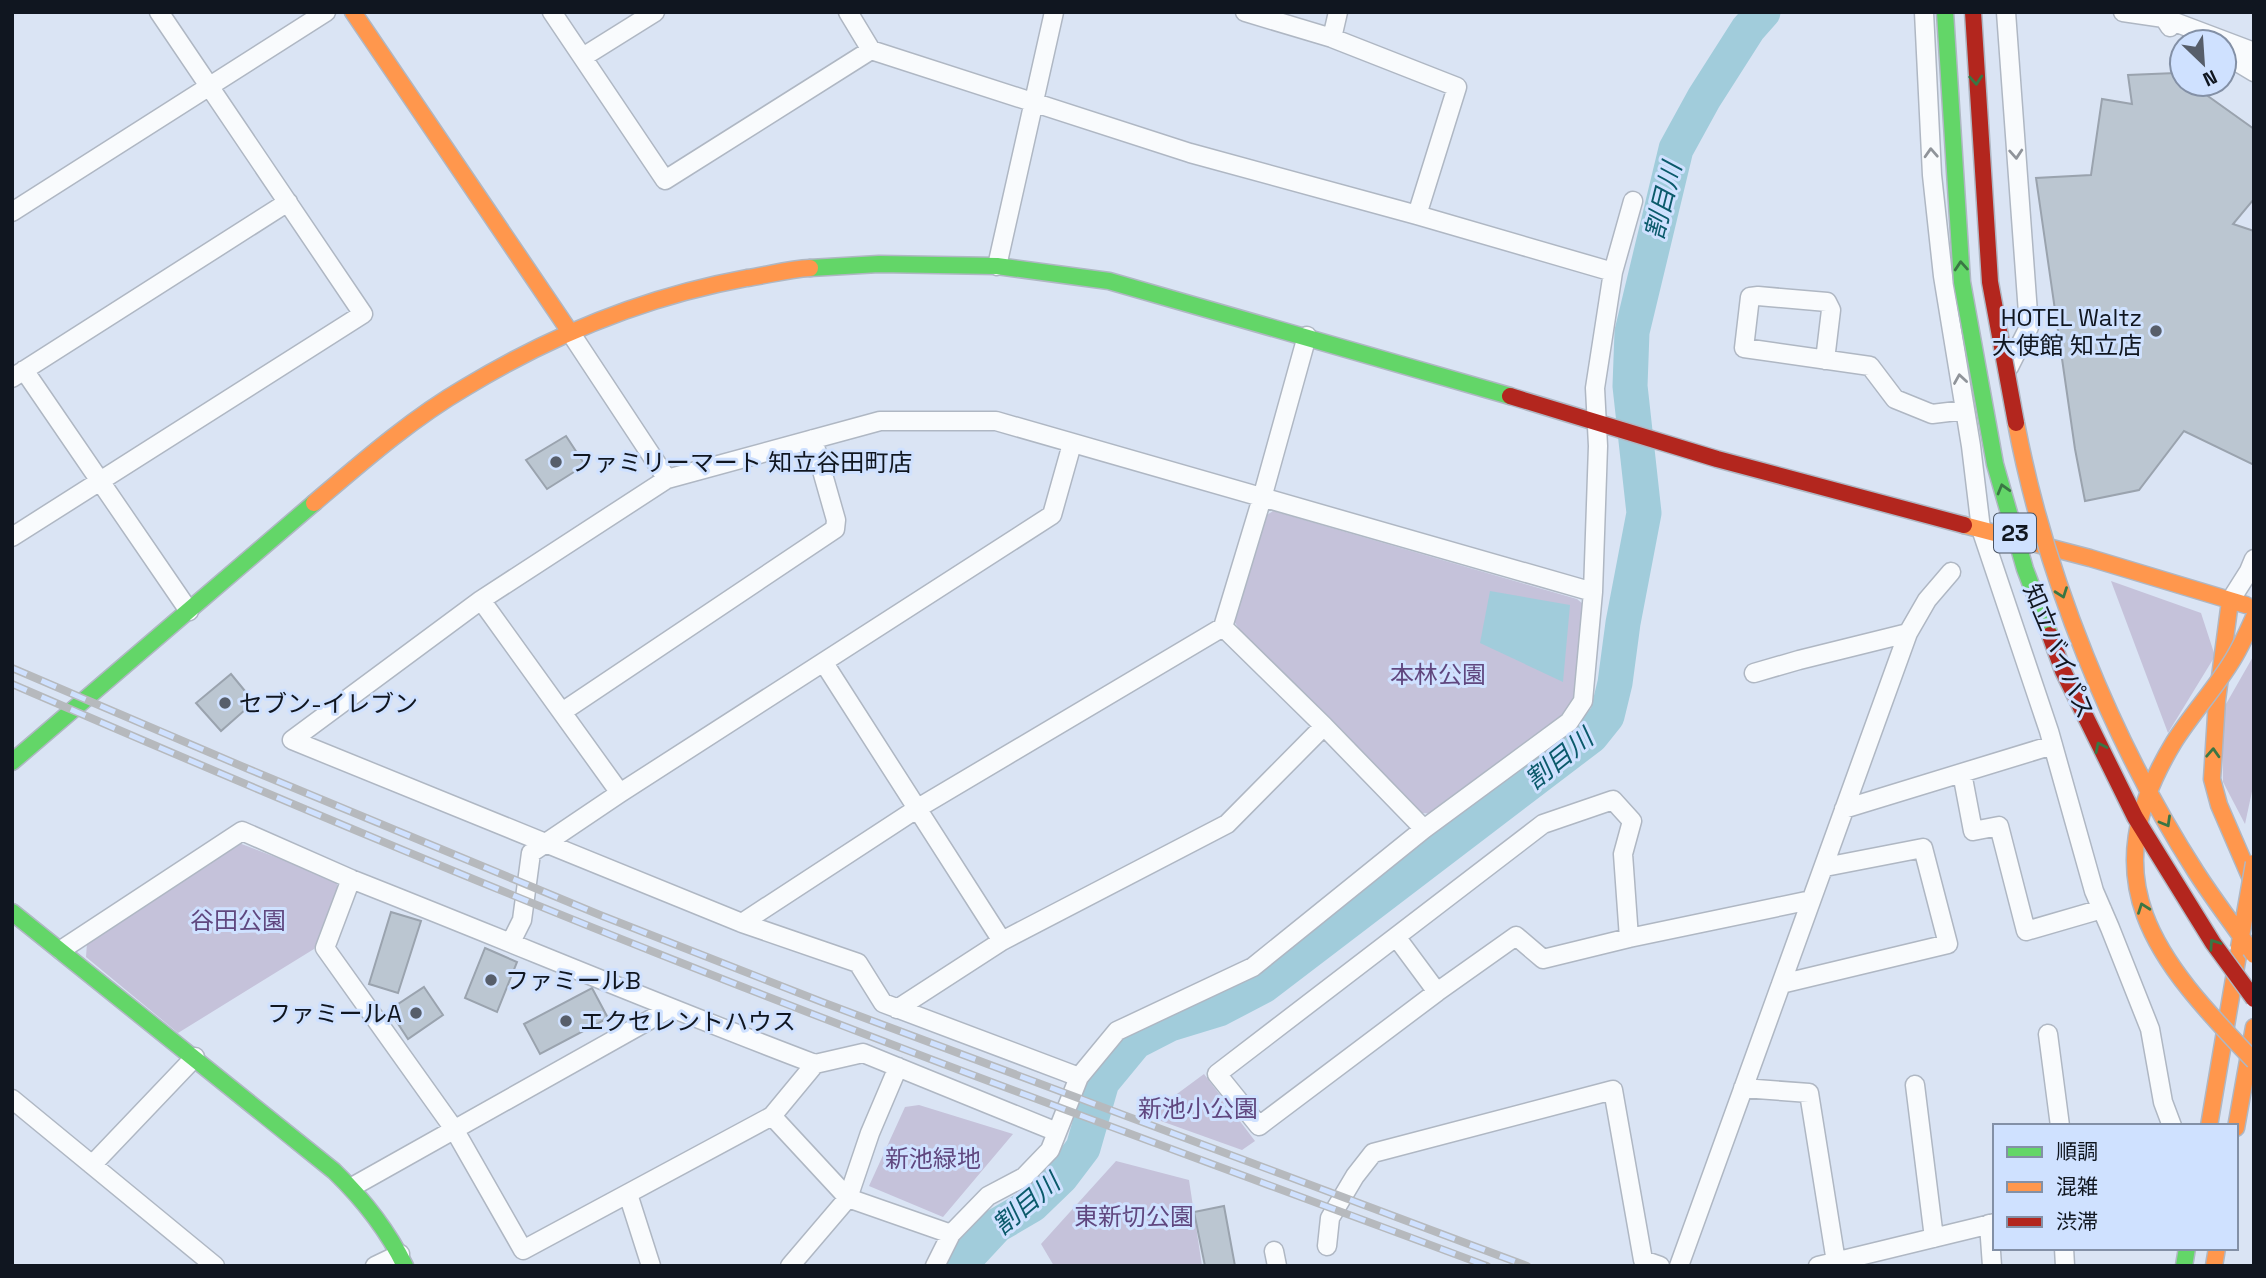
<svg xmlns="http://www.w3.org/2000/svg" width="2266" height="1278" viewBox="0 0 2266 1278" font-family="'Space Grotesk','Noto Sans JP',sans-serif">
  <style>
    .green { fill: #c5c2da }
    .water { fill: #a1ccdb }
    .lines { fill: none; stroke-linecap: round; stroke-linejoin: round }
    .river { stroke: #a1ccdb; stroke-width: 35 }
    .building { fill: #bbc6d1; stroke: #9aa3ae; stroke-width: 2 }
    .street-casing { stroke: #afb7c3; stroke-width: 21 }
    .fast-casing { stroke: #afb7c3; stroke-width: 19 }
    .slow-casing { stroke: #afb7c3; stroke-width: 19 }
    .jam-casing { stroke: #afb7c3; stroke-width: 19 }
    .street { stroke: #f9fbfd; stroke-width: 18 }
    .fast { stroke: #63d668; stroke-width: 16 }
    .slow { stroke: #ff974d; stroke-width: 16 }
    .jam { stroke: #b3261e; stroke-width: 16 }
    .rail-casing { stroke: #b6b9bd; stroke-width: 8 }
    .rail { stroke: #cfe1ff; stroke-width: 5; stroke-dasharray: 16; stroke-linecap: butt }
    .fast-bridge-casing { stroke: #afb7c3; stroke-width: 19; stroke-linecap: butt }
    .slow-bridge-casing { stroke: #afb7c3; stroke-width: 19; stroke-linecap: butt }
    .jam-bridge-casing { stroke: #afb7c3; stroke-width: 19; stroke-linecap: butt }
    .fast-bridge { stroke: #63d668; stroke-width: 16 }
    .slow-bridge { stroke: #ff974d; stroke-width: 16 }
    .jam-bridge { stroke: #b3261e; stroke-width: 16 }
    .oneway { stroke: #3a7644 }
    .oneway2 { stroke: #90949a }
    .poi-dot { fill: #575e6a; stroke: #cfe1ff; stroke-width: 2.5 }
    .labels { text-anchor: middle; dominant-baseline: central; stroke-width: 6; stroke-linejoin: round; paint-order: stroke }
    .shield { fill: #cfe1ff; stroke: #495363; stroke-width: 2 }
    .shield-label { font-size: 23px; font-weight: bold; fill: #101620 }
    .poi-label { font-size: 24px; fill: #101620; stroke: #cfe1ff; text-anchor: start }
    .street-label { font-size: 24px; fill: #101620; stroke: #cfe1ff }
    .park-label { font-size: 24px; fill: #60477f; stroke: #cfe1ff }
    .water-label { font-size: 26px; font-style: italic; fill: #0b5a6b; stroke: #cfe1ff }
  </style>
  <rect width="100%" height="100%" fill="#dae4f4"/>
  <!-- green -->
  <path class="green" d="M1273 511 1577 599 1583 604 1574 696 1568 710 1557 722 1435 814 1422 813 1239 629 1234 621 1265 516Z
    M2111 581 2201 613 2215 656 2168 733Z
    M2254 655V782L2245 824 2223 782 2222 711Z
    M239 843 335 880 339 889 314 949 178 1033 86 957 87 943Z
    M1204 1074 1255 1141 1242 1150 1147 1116Z
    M919 1105 1013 1134 943 1217 869 1186 905 1107Z
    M1116 1161 1189 1180 1202 1266H1054L1041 1244Z"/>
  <!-- water -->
  <path class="water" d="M1490 591 1570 605 1563 682 1480 643Z"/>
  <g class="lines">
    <!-- river -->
    <path class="river" d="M963 1266 970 1254 996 1226 1032 1205 1061 1177 1083 1148 1102 1082 1135 1042 1170 1024 1219 1009 1263 986 1591 736 1607 716 1615 683 1623 623 1644 513 1630 386 1632 332 1676 149 1704 98 1748 29 1763 12"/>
  </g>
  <!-- building -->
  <path class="building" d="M2176 73 2182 77V84H2191L2254 129V199L2233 224 2254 231V465L2184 431 2139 490 2085 501 2075 449 2036 178 2091 175 2102 99 2132 104 2128 75Z
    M566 436 585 465 547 489 526 460Z
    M231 674 254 702 221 731 196 703Z
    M391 912 421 921 398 993 369 984Z
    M485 948 517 962 497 1012 465 998Z
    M424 987 443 1015 408 1039 389 1010Z
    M592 988 608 1018 540 1054 524 1024Z
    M1224 1206 1235 1266H1205L1194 1212Z"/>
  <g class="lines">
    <!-- street casing -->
    <g class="street-casing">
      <path id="street" d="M552 12 665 180 871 50 1190 153 1417 215 1613 272
        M848 12 871 50
        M1245 12 1332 38 1457 87 1417 215
        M1924 12 1932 175 1943 276 1971 446 1981 529 2049 731 2094 891 2110 928 2150 1029 2163 1102 2172 1126
        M2006 12 2029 327 2009 367
        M2123 12 2164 18 2170 27
        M2164 18 2254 52
        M1332 38 1338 12
        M2224 54 2254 72
        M583 57 655 12
        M12 212 326 12
        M997 266 1054 12
        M570 332 667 479
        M1825 360 1831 310 1827 302 1758 296 1750 297 1744 348 1870 366 1895 399 1932 414 1965 410
        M24 370 189 611
        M12 378 288 202
        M12 537 363 314 159 12
        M481 600 620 793
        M2230 601 2249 571 2254 559
        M1223 627 1324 726 1424 829
        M824 663 1002 941 1227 824 1324 726
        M1754 673 1799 660 1908 633
        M562 712 835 529 836 520 813 439
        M1962 773 1973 831 1999 826 2026 931 2102 909
        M1844 809 2053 745
        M351 879C506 940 659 1005 815 1064L772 1116 523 1250 454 1129 325 948Z
        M742 923 918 808 1223 627 1262 498 1307 336
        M1397 938 1437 992
        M1629 938 1623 854 1632 821 1613 800 1543 824 1217 1074 1259 1126 1437 992 1516 936 1543 959 1629 938 1811 900
        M511 942 522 920 531 853 620 793 1052 515 1072 444
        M61 950 242 831 351 879
        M1781 984 1948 944 1923 848 1825 867
        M897 1009 1002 941
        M2048 1034 2060 1126
        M815 1064 863 1053 1057 1132
        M1079 1077 883 1003 858 963 742 923 292 740 481 600 667 479 880 421H996L1593 592
        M1915 1085 1934 1238
        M1743 1088 1809 1093 1836 1262
        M12 1099 215 1266
        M772 1116 848 1198 951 1234
        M92 1165 195 1057
        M352 1187 669 1009
        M628 1194 651 1266
        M1989 1224 1992 1266
        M1327 1246 1330 1218 1355 1176 1373 1153 1613 1090 1643 1260 1660 1266
        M2064 1248 2065 1266
        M1274 1251 1277 1266
        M375 1266 400 1254
        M790 1266 848 1198 870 1133 898 1067
        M935 1266 951 1234 988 1196 1024 1177 1050 1150 1079 1077 1117 1031 1253 967 1424 829 1569 722 1583 701 1593 592 1598 446 1595 388 1613 272 1633 201
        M1679 1266 1908 633 1927 600 1951 572
        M1818 1266 1995 1223"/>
    </g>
    <!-- fast casing -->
    <g class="fast-casing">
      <path id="fast" d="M810 268 879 264 997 266 1109 281 1510 396
        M12 762 314 503
        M12 912 334 1171C364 1200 387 1229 405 1266
        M2184 1266 2187 1248"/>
    </g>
    <!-- slow casing -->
    <g class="slow-casing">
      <path id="slow" d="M353 12 570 332
        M314 503C362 462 411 419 466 387 552 335 648 296 747 278 768 275 789 269 810 268
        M1964 525 2090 558 2246 605
        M2230 601 2217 700 2212 779 2219 805 2254 886
        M2209 1126 2238 955
        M2236 1128 2254 1027
        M2214 1266 2217 1248"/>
    </g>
    <!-- jam casing -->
    <g class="jam-casing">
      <path id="jam" d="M1510 396 1717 459 1964 525"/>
    </g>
    <!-- street -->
    <use href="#street" class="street"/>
    <!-- fast -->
    <use href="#fast" class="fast"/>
    <!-- slow -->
    <use href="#slow" class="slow"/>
    <!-- jam -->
    <use href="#jam" class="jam"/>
    <!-- rail casing -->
    <g class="rail-casing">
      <path id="rail" d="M12 668 246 768 600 915 822 1002 1527 1266
        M12 684C227 777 442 868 659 954 933 1063 1211 1163 1487 1266"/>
    </g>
    <!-- rail -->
    <use href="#rail" class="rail"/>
    <!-- fast-bridge casing -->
    <g class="fast-bridge-casing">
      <path id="fast-bridge" d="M1945 12 1962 282 1995 464 2025 569 2050 635"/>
    </g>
    <!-- slow-bridge casing -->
    <g class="slow-bridge-casing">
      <path id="slow-bridge" d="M2016 423C2045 576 2112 741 2196 872 2214 900 2235 927 2254 955
        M2254 617C2247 633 2240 649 2230 664 2213 691 2191 715 2174 742 2089 882 2155 958 2254 1061
        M2239 948 2254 863"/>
    </g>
    <!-- jam-bridge casing -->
    <g class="jam-bridge-casing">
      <path id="jam-bridge" d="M1973 12 1990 282 2016 423
        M2050 635 2063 671 2135 817 2213 943 2254 999"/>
    </g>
    <!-- fast-bridge -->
    <use href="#fast-bridge" class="fast-bridge"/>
    <!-- slow-bridge -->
    <use href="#slow-bridge" class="slow-bridge"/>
    <!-- jam-bridge -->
    <use href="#jam-bridge" class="jam-bridge"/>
  </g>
  <!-- one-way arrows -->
  <defs><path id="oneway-chevron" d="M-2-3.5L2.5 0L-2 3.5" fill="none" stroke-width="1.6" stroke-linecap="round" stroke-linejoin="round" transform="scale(1.75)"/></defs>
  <g class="oneway">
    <use href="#oneway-chevron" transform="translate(1976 80) rotate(86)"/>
    <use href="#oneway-chevron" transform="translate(1961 266) rotate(-94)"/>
    <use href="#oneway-chevron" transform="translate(2003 489) rotate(-106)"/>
    <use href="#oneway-chevron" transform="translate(2062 593) rotate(70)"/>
    <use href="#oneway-chevron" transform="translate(2100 747) rotate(-116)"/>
    <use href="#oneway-chevron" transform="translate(2213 753) rotate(-87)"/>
    <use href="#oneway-chevron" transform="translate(2166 822) rotate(60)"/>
    <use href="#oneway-chevron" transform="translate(2143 908) rotate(-110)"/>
    <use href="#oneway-chevron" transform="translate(2214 944) rotate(-124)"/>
  </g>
  <g class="oneway2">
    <use href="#oneway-chevron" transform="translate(1931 153) rotate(-93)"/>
    <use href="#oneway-chevron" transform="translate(2016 154) rotate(86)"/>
    <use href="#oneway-chevron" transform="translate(1960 379) rotate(-99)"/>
  </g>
  <!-- markers -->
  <g class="poi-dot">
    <circle cx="2156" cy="331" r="7"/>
    <circle cx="556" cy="462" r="7"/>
    <circle cx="225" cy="703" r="7"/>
    <circle cx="491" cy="980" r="7"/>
    <circle cx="416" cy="1013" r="7"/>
    <circle cx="566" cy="1021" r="7"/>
  </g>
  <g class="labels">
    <!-- shield labels -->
    <rect class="shield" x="1994" y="513.5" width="42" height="39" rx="5"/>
    <g class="shield-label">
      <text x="2015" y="533">23</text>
    </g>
    <!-- poi labels -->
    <g class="poi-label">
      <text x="2142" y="317" text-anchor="end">HOTEL Waltz<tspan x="2142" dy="28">大使館 知立店</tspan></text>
      <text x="570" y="462">ファミリーマート 知立谷田町店</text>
      <text x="239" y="703">セブン-イレブン</text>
      <text x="505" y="980">ファミールB</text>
      <text x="402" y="1013" text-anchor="end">ファミールA</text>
      <text x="580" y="1021">エクセレントハウス</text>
    </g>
    <!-- street labels -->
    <g class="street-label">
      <text transform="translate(2059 651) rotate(67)">知立バイパス</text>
    </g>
    <!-- park labels -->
    <g class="park-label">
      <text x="1438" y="674">本林公園</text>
      <text x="238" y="920">谷田公園</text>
      <text x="1198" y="1108">新池小公園</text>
      <text x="933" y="1158">新池緑地</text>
      <text x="1134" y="1216">東新切公園</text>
    </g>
    <!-- water labels -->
    <g class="water-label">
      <text transform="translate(1663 201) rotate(-76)">割目川</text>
      <text transform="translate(1559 759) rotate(-39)">割目川</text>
      <text transform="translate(1026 1204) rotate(-40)">割目川</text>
    </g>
  </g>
  <!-- border -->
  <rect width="2266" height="1278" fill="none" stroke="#101620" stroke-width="28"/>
  <!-- legend -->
  <rect x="1993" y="1124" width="245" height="126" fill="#cfe1ff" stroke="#8390a6" stroke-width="2"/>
  <rect x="2007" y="1147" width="35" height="10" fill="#63d668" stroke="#8390a6" stroke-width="2"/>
  <text x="2056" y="1159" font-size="21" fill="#101620">順調</text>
  <rect x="2007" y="1182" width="35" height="10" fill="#ff974d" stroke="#8390a6" stroke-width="2"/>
  <text x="2056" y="1194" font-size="21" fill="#101620">混雑</text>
  <rect x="2007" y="1217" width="35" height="10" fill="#b3261e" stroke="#8390a6" stroke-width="2"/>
  <text x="2056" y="1229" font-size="21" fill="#101620">渋滞</text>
  <!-- north arrow -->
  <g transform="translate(2203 63) rotate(155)"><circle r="33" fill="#cfe1ff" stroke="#8390a6" stroke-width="2"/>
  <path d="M0-5L12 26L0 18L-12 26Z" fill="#575e6a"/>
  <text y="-10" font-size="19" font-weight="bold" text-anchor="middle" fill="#101620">N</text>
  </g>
</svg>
